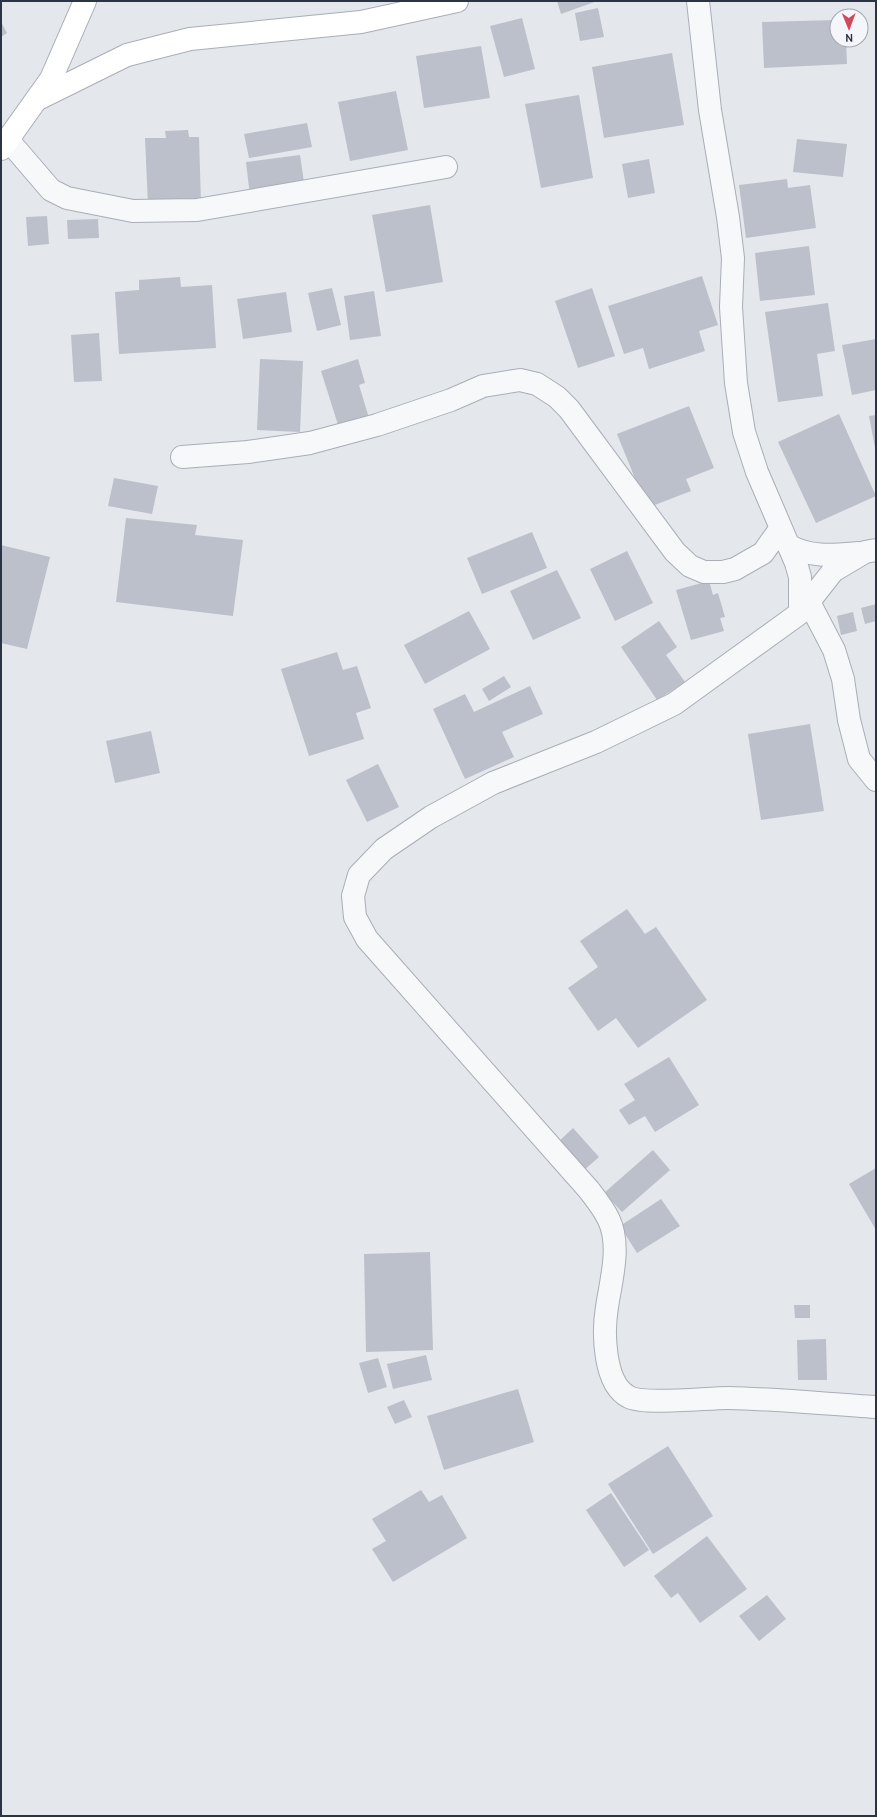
<svg xmlns="http://www.w3.org/2000/svg" width="877" height="1817" viewBox="0 0 877 1817" font-family="Cabin,sans-serif">
  <style>
    .building { fill: #bbc0ca }
    .lines { fill: none; stroke-linecap: round; stroke-linejoin: round }
    .street-casing { stroke: #a9aeb7; stroke-width: 24 }
    .secondary-casing { stroke: #a9aeb7; stroke-width: 24 }
    .street { stroke: #f7f8fa; stroke-width: 22 }
    .secondary { stroke: #fff; stroke-width: 22 }
  </style>
  <rect width="100%" height="100%" fill="#e4e7ec"/>
  <!-- building -->
  <path class="building" d="M557 1H597L561 14Z
    M598 8 604 37 580 41 575 13Z
    M522 18 535 69 504 77 490 26Z
    M837 20V40H846L847 64 764 68 762 22Z
    M1 22 7 33 1 37Z
    M481 46 490 98 424 108 416 56Z
    M672 53 684 125 604 138 592 67Z
    M396 91 408 150 350 161 338 102Z
    M579 95 593 178 541 188 525 104Z
    M307 123 312 147 249 158 244 134Z
    M188 130 189 137H199L201 204 148 205 145 138H166L165 131Z
    M797 139 847 144 843 177 793 172Z
    M300 155 305 189 250 196 246 162Z
    M649 159 655 193 628 198 622 164Z
    M787 179 788 188 810 185 816 228 746 238 739 185Z
    M430 205 443 282 386 292 372 215Z
    M47 216 49 244 28 246 26 217Z
    M98 219 99 238 68 239 67 220Z
    M809 246 815 295 760 301 755 253Z
    M702 276 718 325 699 331 705 351 649 369 643 348 624 354 608 306Z
    M180 277 181 287 212 285 216 348 119 354 115 292 139 290V280Z
    M332 288 341 325 317 331 308 293Z
    M592 288 615 356 578 368 555 301Z
    M374 291 381 336 350 340 344 296Z
    M286 292 292 332 243 339 237 299Z
    M828 303 835 351 817 354 823 396 778 402 765 312Z
    M99 333 102 381 74 382 71 335Z
    M876 339V390L852 395 842 345Z
    M260 359 303 361 300 432 257 430Z
    M358 359 365 383 359 385 369 418 339 428 321 371Z
    M689 406 714 468 686 479 691 491 647 508 617 434Z
    M839 414 876 496 816 523 778 442Z
    M876 415V448H875L869 416Z
    M114 478 158 486 152 514 108 506Z
    M126 518 197 525 195 535 243 540 233 616 116 602Z
    M532 532 547 568 482 594 467 558Z
    M1 545 50 557 27 649 1 643Z
    M627 551 653 603 615 621 590 569Z
    M557 570 581 618 533 640 510 591Z
    M709 581 713 595 718 593 725 617 720 618 724 631 691 640 676 590Z
    M876 604V621L865 624 861 608Z
    M469 611 490 649 425 684 404 645Z
    M853 612 857 631 841 635 837 616Z
    M659 621 677 647 666 655 685 682 657 700 621 647Z
    M337 652 343 670 357 666 371 708 356 713 364 739 309 756 281 669Z
    M504 676 511 687 489 701 482 689Z
    M530 686 543 714 502 732 514 757 465 779 433 709 465 694 474 712Z
    M810 724 824 811 761 820 748 734Z
    M151 731 160 773 115 783 106 741Z
    M378 764 399 807 367 822 346 780Z
    M627 909 645 934 656 927 707 1000 638 1048 616 1018 598 1031 568 988 598 967 580 941Z
    M669 1057 699 1105 655 1132 645 1116 629 1125 619 1110 635 1100 624 1084Z
    M573 1128 599 1157 582 1172 556 1144Z
    M653 1150 670 1170 622 1212 604 1193Z
    M876 1168V1230L849 1184Z
    M661 1199 680 1226 637 1253 620 1226Z
    M430 1252 433 1350 366 1352 364 1254Z
    M794 1305H810V1318H795Z
    M826 1339 827 1380H798L797 1340Z
    M426 1355 432 1380 393 1389 387 1364Z
    M378 1358 387 1387 368 1393 359 1363Z
    M518 1389 534 1442 444 1470 427 1416Z
    M404 1400 412 1417 395 1424 387 1407Z
    M668 1446 713 1516 653 1554 608 1484Z
    M421 1490 429 1502 442 1495 467 1538 393 1582 372 1549 386 1541 372 1519Z
    M611 1493 649 1550 624 1567 586 1510Z
    M707 1536 747 1589 700 1623 678 1593 671 1598 654 1576Z
    M767 1595 786 1619 759 1641 739 1616Z"/>
  <g class="lines">
    <!-- street casing -->
    <g class="street-casing">
      <path id="street" d="M698 1 710 110 728 217 733 258 731 307 736 383 744 432 757 472 796 563 800 577V613
        M8 140 51 190 67 198 133 211 197 210 446 167
        M182 457 248 452 310 443 377 425 451 400 483 386 520 380 537 384 557 397 569 409 675 552 690 566 704 572H723L735 569 763 553 780 529
        M788 545C810 558 834 555 858 553
        M876 550 865 552 833 571 800 613 674 704 596 742 493 783 431 817 384 849 359 875 353 896 355 917 367 939 589 1190C596 1199 604 1209 609 1220 621 1246 611 1280 607 1307 603 1331 603 1384 629 1397 644 1405 706 1398 728 1398 777 1399 827 1404 876 1407
        M809 602 834 650 843 679 849 720 859 759 876 780"/>
    </g>
    <!-- secondary casing -->
    <g class="secondary-casing">
      <path id="secondary" d="M36 100 127 55 190 39 361 22 457 1
        M1 149 51 79 85 1"/>
    </g>
    <!-- street -->
    <use href="#street" class="street"/>
    <!-- secondary -->
    <use href="#secondary" class="secondary"/>
  </g>
  <!-- border -->
  <rect width="877" height="1817" fill="none" stroke="#2b3445" stroke-width="4"/>
  <!-- north arrow -->
  <g transform="translate(849 28) rotate(179)"><circle r="19" fill="#f4f6f9" stroke="#a4a8b1"/>
  <path d="M0-3L7 15L0 10L-7 15Z" fill="#d1495b"/>
  <text y="-6" font-size="11" font-weight="bold" text-anchor="middle" fill="#2b3445">N</text>
  </g>
</svg>
